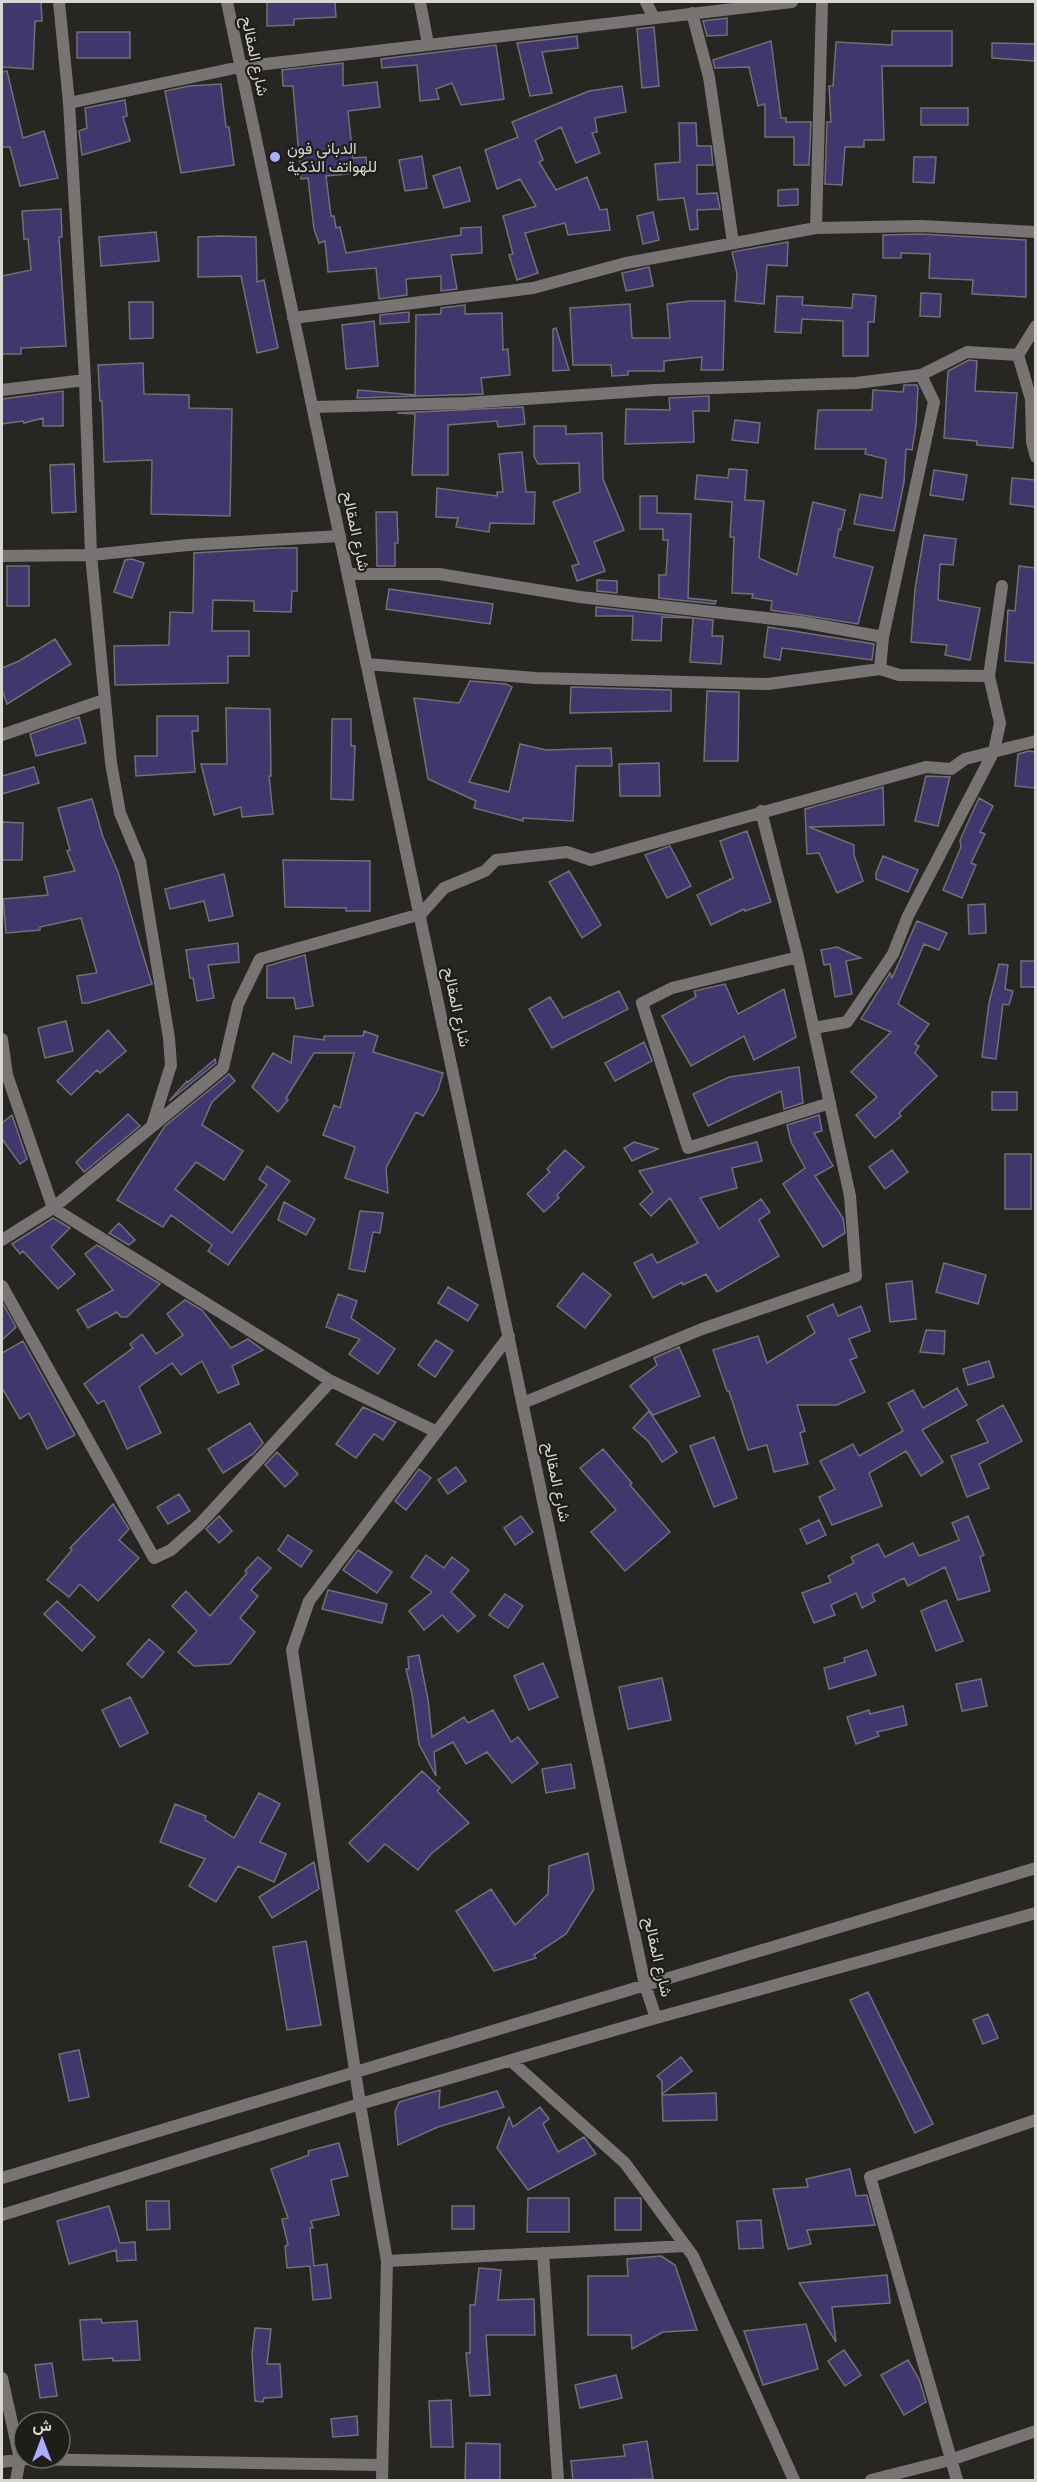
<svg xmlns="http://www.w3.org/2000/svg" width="1037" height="2482" viewBox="0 0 1037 2482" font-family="'Public Sans',Vazirmatn,sans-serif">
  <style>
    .building { fill: #41376d; stroke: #717076; stroke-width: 1.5 }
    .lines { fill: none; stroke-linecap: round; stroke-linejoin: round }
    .street { stroke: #777473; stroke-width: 12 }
    .poi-dot { fill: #abaffb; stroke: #1f1d19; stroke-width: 2 }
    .labels { text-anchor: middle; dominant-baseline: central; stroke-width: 4.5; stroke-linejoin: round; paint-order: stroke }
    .street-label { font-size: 16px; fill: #d7d6d3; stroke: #1f1d19 }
    .poi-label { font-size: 16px; fill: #d7d6d3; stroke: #1f1d19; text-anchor: start }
  </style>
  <rect width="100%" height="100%" fill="#282622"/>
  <!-- building -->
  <path class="building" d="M2 2H41L42 21H35L33 69 2 67Z
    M267 2H335L336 17 294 19V25L267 26Z
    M727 18V35L707 36 703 21Z
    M654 27 659 86 642 88 637 29Z
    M892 31H952V66H882L884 140H864V147H845L842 185 825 184 827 122H831L829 86H833L836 42 892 45Z
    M77 32H130V58H77Z
    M577 36 578 48 542 52 552 93 530 96 517 43Z
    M771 41 781 118H786V122H811L809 165H794V137H765V104L758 106 749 67 715 68 713 60Z
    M992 43 1035 44V61L992 58Z
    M496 45 504 99 461 105 452 83 436 89 439 99 420 101 417 65 382 68 381 59Z
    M343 63V86L377 82 380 107 348 111 353 158 366 157 368 172 326 176 331 216H334L336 228 340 227 346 253 461 235V228L481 227 482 253 451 255 457 289 441 291V276L406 279 407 295 379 299 376 268 328 272 325 241 319 243 314 229 308 178 301 179 293 86H283L282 70Z
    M7 71 23 138 44 131 58 178 20 186 10 147H2V72Z
    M221 84 226 127H229L234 165 181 173 165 91 189 86Z
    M622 86 626 112 595 118 597 132 592 133 600 153 576 163 561 127 535 140 543 160 539 162 556 190 587 177 600 210 607 209 610 230 568 235 565 223 525 233 538 273 517 280 509 255 513 254 503 216 536 206 520 179 497 189 485 150 518 137 512 122 589 91Z
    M125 100 127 116 123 117 130 141 82 155 79 131 87 128 85 108Z
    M921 108H968V125H921Z
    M679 123H696L697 146H711L713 165H697V194L717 193 720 209 697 210 698 229 690 230 684 198 658 200 655 164 680 162Z
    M422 156 427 188 405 191 399 160Z
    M914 157H936L934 183 913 182Z
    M460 167 470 201 444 208 433 176Z
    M798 189V205L778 206V190Z
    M61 209 62 237H59L66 346 21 348V354H2V276L31 270 28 239H24L22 211Z
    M653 212 659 240 643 244 637 216Z
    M156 232 159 261 101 266 99 237Z
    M921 234 1026 240V297L972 294 973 280 929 278 930 254 901 253V258H883V235Z
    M220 236 256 237 257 282 264 280 278 348 257 353 241 276 198 277V237Z
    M788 242 787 266 767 265 764 304 735 301 737 274 732 252Z
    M649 267 653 286 626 291 622 273Z
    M921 293 941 294 940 317 920 316Z
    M853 294 876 296 874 322H868V356H843V321L802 319 801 333 775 332 777 296 803 297 802 305 852 308Z
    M690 301H725L723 370H701L702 357 664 361V371H628V375L612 376 611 365H573L570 308 630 304 632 338H670L667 304Z
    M129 302H153V338L130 339Z
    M465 305V314L502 313 503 350 508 349 510 375 481 378 483 394 357 398 358 390 415 395 416 315 441 314V308Z
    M409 312V322L380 324V315Z
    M374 321 378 366 346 369 342 325Z
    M556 328 569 370 553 371V329Z
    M969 360 977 361 975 391 1017 393 1013 448 977 445V441L944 438 948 371Z
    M143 363 144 394 189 395V408L232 409 230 516 151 514 152 460 104 462 102 401H100L98 365Z
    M904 385H917L918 388 916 425 912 450 906 449 904 482 894 531 854 524 860 494 882 498 886 459 865 454 866 449H815L818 410H872L873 390 903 392Z
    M63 391V426H43V418L24 423 23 421 2 424V399Z
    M709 396V411H693L694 442 625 444 626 409 670 410 669 398Z
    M523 407 525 424 498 427 497 421 448 425V475H412L415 414 397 413Z
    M735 420 760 423 758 443 732 440Z
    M534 426H566V434L602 433 603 479 624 530 594 542 605 571 577 581 572 566 579 564 553 502 580 492 579 463 538 464 534 456Z
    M522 452 526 492H535L534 524 490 523 489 532 456 527 458 518 436 517 437 488 497 496V492H503L499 454Z
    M74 464 76 512 52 513 50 465Z
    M729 469 747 470 745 500 764 501 759 558 797 575 813 502 845 510 841 530 839 529 834 557 873 567 858 624 771 610 772 601 752 598 753 594 732 593 734 537H730L732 502 695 499 697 475 728 478Z
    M934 470 967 475 963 500 930 495Z
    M1012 478 1035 480V507L1010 504Z
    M640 496H657V513L691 514 688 598 716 601 715 604 659 598V575H666L668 540H663V529H640Z
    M376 512H397L398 543H395V566H377Z
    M924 535 956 539 953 565 940 564 938 600 980 608 970 660 945 655 947 645 911 642 915 589Z
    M276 548H297V591H292L291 612 254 611V601L213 600 212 631H249V656H228V683L115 685 114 646 169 645 170 612 193 613 194 553Z
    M132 559 144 563 132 598 114 592 125 560Z
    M7 566H29V606H7Z
    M1019 566 1035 568V663L1005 661 1008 610 1015 611Z
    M597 580 617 581V593L597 591Z
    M389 589 493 604 490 624 386 609Z
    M596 607 713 620 712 636H723L721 664 690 662 693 618 662 617 661 641 632 640 633 616H596Z
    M768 627 874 644 872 660 782 648 780 660 764 657Z
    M55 639 71 664 7 704 2 690V668L19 661Z
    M470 681 506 684 512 687 469 782 509 792 520 744 546 750 611 748 612 766H576L573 821 523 818V821L474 808 476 801 428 779 414 698 459 703Z
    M571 687 671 690V711L570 713Z
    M707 691 739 692 738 761H704Z
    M226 708 270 709 271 776H269L273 814 242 817 241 807 214 815 201 764H227Z
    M157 716H198V731H192L195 772 136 776 135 756H157Z
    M79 717 86 743 36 756 30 734Z
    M332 719H351V746H355L353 800 331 799Z
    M1029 751 1035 752V788L1015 786 1018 754Z
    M659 763 660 796H620L619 764Z
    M34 767 39 783 2 794V776Z
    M926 776 950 777 938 826 915 821Z
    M883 787 884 825 809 827 854 845V855L863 881 837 893 819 853 807 854 805 809Z
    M979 798 993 806 980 832 985 834 971 863 976 865 962 898 943 890 961 847 960 840Z
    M92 799 103 837 118 872 152 984 88 1003H82L77 976 97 973 81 918 40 927V930L6 933 3 899 48 895 44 877 75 871 67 851 70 850 58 808Z
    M2 822 23 823 22 860H2Z
    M747 831 771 902 745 911 744 909 711 925 697 895 733 878 720 841Z
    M670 846 691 886 667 898 645 855Z
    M883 856 918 870 908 892 876 879V873Z
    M283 860 370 861V911H346V908L285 907Z
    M569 871 601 925 582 938 549 882Z
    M224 874 233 916 209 921 204 901 170 909 165 889Z
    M985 904 986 933 969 934 968 905Z
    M917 921 947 933 939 950 924 944 898 1004 929 1024 915 1044 919 1046 915 1053 937 1076 899 1113 901 1116 875 1138 856 1115 877 1097 851 1072 891 1032 861 1019 890 973 892 978Z
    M238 943 239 962 208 965 214 998 197 1001 193 978H190L186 950Z
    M837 947 861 958 846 961 852 994 835 997 830 964 824 965 821 950Z
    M305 955 313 1006 296 1009 294 998H267V966Z
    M1021 961H1035V987H1021Z
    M999 964 1008 965 1005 989 1013 991 1009 1005 1003 1004 996 1059 982 1057 989 1003Z
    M725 984 738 1014 784 989 796 1037 754 1060 744 1036 691 1066 662 1016 696 997 694 991Z
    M619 991 628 1009 552 1048 529 1009 550 997 563 1018Z
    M66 1021 73 1051 45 1058 38 1028Z
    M108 1030 126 1051 100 1073 97 1070 71 1095 57 1081Z
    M364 1031 378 1036 373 1052 443 1073 438 1090 423 1116 416 1112 386 1168 388 1193 345 1178 355 1147 323 1135 334 1105 340 1108 354 1053H314L286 1098 288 1100 278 1112 252 1087 273 1053 291 1063 294 1036 324 1040V1036H363Z
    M644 1042 652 1061 615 1081 605 1063Z
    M215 1059 216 1063 169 1101 187 1081 188 1082Z
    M799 1067 803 1103 784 1109 781 1091 708 1126 693 1094 729 1077Z
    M229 1074 235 1081 212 1102 202 1125 243 1151 224 1180 196 1162 175 1189 232 1233 267 1185 259 1179 267 1166 290 1181 228 1265 208 1251 212 1245 171 1215 163 1227 117 1200 165 1126Z
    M992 1092H1017V1110H992Z
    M128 1114 140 1126 84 1172 76 1162Z
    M12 1115 27 1159 20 1164 2 1139V1123Z
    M819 1115 822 1131 814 1133 833 1166 815 1176 843 1218 845 1233 823 1247 783 1184 805 1168 791 1142 787 1125Z
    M634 1142 658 1149 632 1161 624 1148Z
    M757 1142 762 1161 732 1168 737 1188 700 1198 719 1229 761 1199 770 1212 759 1220 779 1256 717 1292 706 1274 683 1285 682 1282 653 1298 634 1263 652 1254 657 1263 698 1243 670 1198 651 1216 640 1204 653 1192 639 1171Z
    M565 1150 584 1167 557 1195 559 1198 544 1212 527 1194 550 1172 547 1169Z
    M892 1150 908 1172 885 1189 869 1167Z
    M1005 1154H1031V1209H1005Z
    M284 1202 315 1219 306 1235 278 1220Z
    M360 1211 383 1213 380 1233 373 1232 365 1272 349 1269Z
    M53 1218 70 1228 51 1247 75 1274 58 1289 23 1251 20 1254 12 1244Z
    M119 1223 135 1240 129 1245 109 1233Z
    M97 1245 160 1284 127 1317H121L117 1312 88 1328 77 1310 113 1290 85 1254Z
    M944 1263 986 1275 978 1304 936 1292Z
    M583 1273 611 1295 585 1328 557 1306Z
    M912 1281 916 1319 890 1322 886 1284Z
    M448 1287 478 1305 468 1321 438 1303Z
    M338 1294 357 1301 351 1318 395 1349 378 1374 349 1354 360 1339 326 1327Z
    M185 1300 202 1310 231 1348 248 1339 263 1350 232 1366 239 1384 218 1393 202 1361 181 1375 172 1363 139 1387 161 1433 127 1449 104 1400 98 1404 84 1384 133 1348 130 1344 142 1334 156 1354 183 1335 167 1314Z
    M2 1302 16 1327 2 1340Z
    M833 1304 838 1316 861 1306 870 1331 849 1339 857 1357 850 1360 865 1392 837 1405H797L805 1431 800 1433 808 1464 774 1472 767 1445 748 1450 729 1391H727L713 1350 758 1336 767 1363 815 1333 807 1316Z
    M926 1330 945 1331 944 1354 920 1352Z
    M436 1340 453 1351 435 1377 418 1365Z
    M23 1341 75 1435 47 1449 29 1413 20 1419 2 1388V1353Z
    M679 1347 700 1396 653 1415 630 1386 657 1365 654 1358Z
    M989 1361 994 1377 968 1385 963 1369Z
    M957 1388 967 1405 922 1430 943 1462 921 1476 906 1451 869 1473 882 1506 832 1525 819 1497 835 1489 820 1461 853 1444 859 1456 903 1431 888 1403 913 1390 923 1408Z
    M1003 1405 1022 1441 979 1464 989 1488 967 1497 951 1456 988 1442 977 1420Z
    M363 1407 396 1422 383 1440 374 1434 356 1458 336 1444Z
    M649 1411 677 1452 662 1462 648 1441 633 1428Z
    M250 1423 263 1443 253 1454 223 1473 208 1449Z
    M714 1437 737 1498 714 1507 690 1446Z
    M603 1449 632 1483 630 1485 670 1532 625 1571 591 1532 616 1510 580 1468Z
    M277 1452 298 1474 285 1487 265 1465Z
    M456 1467 466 1481 448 1494 438 1480Z
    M419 1469 431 1478 406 1510 395 1501Z
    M179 1494 190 1511 168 1524 157 1507Z
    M113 1504 129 1529 119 1540 139 1558 98 1601 80 1584 69 1597 47 1580 72 1550 70 1548Z
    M219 1516 232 1531 219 1543 206 1529Z
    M521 1516 533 1532 515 1545 504 1528Z
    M968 1516 984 1555 980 1557 990 1591 958 1600 945 1567 908 1586 904 1578 872 1594 875 1601 862 1608 856 1593 831 1605 835 1615 814 1623 802 1593 831 1582 828 1576 854 1563 851 1557 878 1544 885 1557 913 1543 919 1556 959 1540 952 1523Z
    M819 1520 826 1535 807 1544 800 1529Z
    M288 1535 312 1551 301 1567 278 1550Z
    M358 1550 392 1572 377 1593 343 1570Z
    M426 1555 444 1568 452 1557 469 1570 451 1592 475 1616 458 1632 442 1615 424 1630 409 1611 432 1592 411 1577Z
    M258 1557 271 1568 251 1590 258 1596 240 1618 255 1632 230 1664 194 1666 178 1652 197 1631 172 1606 186 1591 210 1616 247 1573 245 1571Z
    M328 1590 387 1604 382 1623 322 1609Z
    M505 1594 523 1606 508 1628 489 1615Z
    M946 1600 963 1641 936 1651 921 1611Z
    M57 1601 95 1637 82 1651 44 1614Z
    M149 1639 164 1652 142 1678 127 1664Z
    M867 1650 876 1675 829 1689 824 1668 845 1662 844 1658Z
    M419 1655 428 1699 432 1737 464 1717 468 1723 493 1710 511 1742 518 1737 538 1763 512 1783 487 1752 466 1764 453 1742 434 1752 436 1776 419 1744 412 1694 406 1669H409L408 1657Z
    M543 1663 558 1697 529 1710 514 1676Z
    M662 1678 671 1720 628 1729 619 1687Z
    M981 1679 987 1706 962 1711 956 1684Z
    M130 1697 148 1733 120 1747 102 1710Z
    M903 1706 907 1725 877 1732 879 1736 856 1744 847 1717 869 1710 870 1714Z
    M571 1764 575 1788 546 1793 542 1769Z
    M422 1771 440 1788 437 1791 469 1823 431 1854 418 1870 385 1844 368 1862 349 1843Z
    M259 1793 280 1804 260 1842 286 1854 274 1882 238 1866 216 1902 189 1886 205 1859 160 1842 175 1804 206 1816 205 1820 234 1838Z
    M588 1853 594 1889 566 1934 534 1955 536 1958 494 1971 456 1911 491 1889 515 1925 548 1894 549 1866Z
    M314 1862 319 1889 272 1918 259 1897Z
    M306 1941 321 2025 287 2030 273 1947Z
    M868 1992 933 2124 915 2133 850 2000Z
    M988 2014 998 2038 983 2044 973 2020Z
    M79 2050 89 2097 69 2101 59 2054Z
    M681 2057 692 2071 662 2094V2081L657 2076Z
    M440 2090 439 2108 497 2091 504 2107 438 2127 398 2145 395 2112 399 2102Z
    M716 2093 717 2120 663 2121 662 2095Z
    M540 2107 549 2119 543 2124 558 2152 584 2137 596 2154 528 2190 497 2148 509 2117 513 2127Z
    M339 2143 348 2176 331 2180 339 2215 311 2221 313 2228H310L314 2266 327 2264 331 2298 313 2300 310 2266 287 2268 285 2246 288 2245 282 2219 288 2218 271 2169 309 2155 308 2151Z
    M850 2169 856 2196 867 2195 875 2225 807 2230 811 2244 788 2249 773 2189 808 2187 806 2179Z
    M528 2198H569V2232H527Z
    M615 2198H641V2230H615Z
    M146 2201H169L170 2229 147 2230Z
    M109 2206 120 2243 135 2242 136 2260 117 2261 116 2250 69 2264 57 2221Z
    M452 2206H474V2229H452Z
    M761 2220 763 2248 739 2249 737 2221Z
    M661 2256 675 2265 697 2330 663 2332 632 2349 631 2335H588V2276H628L627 2259Z
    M479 2268 501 2270 498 2300 534 2299 535 2335H486L490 2395 470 2396 466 2353H470V2305H475Z
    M887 2275 890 2303 832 2307 836 2342 799 2283Z
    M101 2319 102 2323 137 2321 140 2360 113 2361V2358L83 2360 80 2320Z
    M806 2324 818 2369 763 2385 744 2331Z
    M255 2328 271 2329 267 2364H280L282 2397 264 2398 263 2402 255 2401 252 2353Z
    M844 2350 861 2375 845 2386 828 2361Z
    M908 2360 919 2379 926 2402 904 2415 881 2375Z
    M52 2363 57 2396 40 2398 35 2365Z
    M616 2375 622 2398 580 2408 575 2385Z
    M451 2400 453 2447H431L429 2401Z
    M357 2416 358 2435 333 2437 331 2419Z
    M647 2441 653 2479 573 2481 571 2461 625 2456 623 2445Z
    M466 2443 500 2444V2481H465Z"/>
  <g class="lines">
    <!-- street -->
    <path class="street" d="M59 2 69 103
      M227 2 645 1985 656 2018
      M420 2 428 44
      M646 2 654 18
      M822 2 816 228 921 226 1036 232
      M692 13 709 77 733 243
      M293 318 533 288 626 263 816 228
      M1018 355 1031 399 1032 442 1036 457
      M85 380 91 555 188 545 340 536
      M2 390 85 380 69 103 240 67 792 2
      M313 407 467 403 655 390 856 383 921 375 967 352 1018 355 1036 326
      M2 556 91 555 111 763 120 813 140 861 169 1038 171 1065 152 1126
      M348 574H439L580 597 801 622 883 637
      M367 664 535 678 768 684 880 669 899 675 989 676
      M880 669 883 637 934 402 921 375
      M2 735 104 700
      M798 957 672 988 642 1003 688 1148 830 1103
      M814 1028 847 1022 893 954 908 916 994 751 1000 723 989 676 1002 586
      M2 1039 7 1075 53 1208 331 1381 437 1432
      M2 1240 53 1208 223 1068 238 1004 260 959 421 914 444 888 485 871 496 860 567 852 591 860 926 767 951 769 965 759 1036 741
      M2 1286 154 1558 171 1550 200 1524 331 1381
      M523 1403 702 1329 856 1276 850 1196 798 957 761 811
      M511 2061 625 2163 693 2256 794 2480
      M2 2178 1036 1868
      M2 2215 360 2104 656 2018 1036 1913
      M543 2253 558 2480
      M387 2261 686 2246
      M2 2378 20 2459 16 2480
      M2 2462 20 2459 380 2465
      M382 2480 387 2261 360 2104 292 1650 309 1601 509 1336
      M871 2480 950 2460 1036 2431
      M957 2480 870 2177 1036 2120"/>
  </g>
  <!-- markers -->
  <circle class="poi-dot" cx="275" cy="157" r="6"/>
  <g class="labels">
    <!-- street labels -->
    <g class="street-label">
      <text transform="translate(255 56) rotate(78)">شارع المقالح</text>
      <text transform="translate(356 531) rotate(78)">شارع المقالح</text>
      <text transform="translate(457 1007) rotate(78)">شارع المقالح</text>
      <text transform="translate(557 1482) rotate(78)">شارع المقالح</text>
      <text transform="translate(658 1957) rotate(77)">شارع المقالح</text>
    </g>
    <!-- poi labels -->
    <g class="poi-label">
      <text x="287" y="148">الدباني فون<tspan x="287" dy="18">للهواتف الذكية</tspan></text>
    </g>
  </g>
  <!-- border -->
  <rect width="1037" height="2482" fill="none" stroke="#d7d6d3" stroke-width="6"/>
  <!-- north arrow -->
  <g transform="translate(42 2440)"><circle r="28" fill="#1f1d19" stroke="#696763" stroke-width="1.5"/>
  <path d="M0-4.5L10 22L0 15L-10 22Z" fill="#abaffb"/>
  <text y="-9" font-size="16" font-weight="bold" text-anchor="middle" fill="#d7d6d3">ش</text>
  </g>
</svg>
